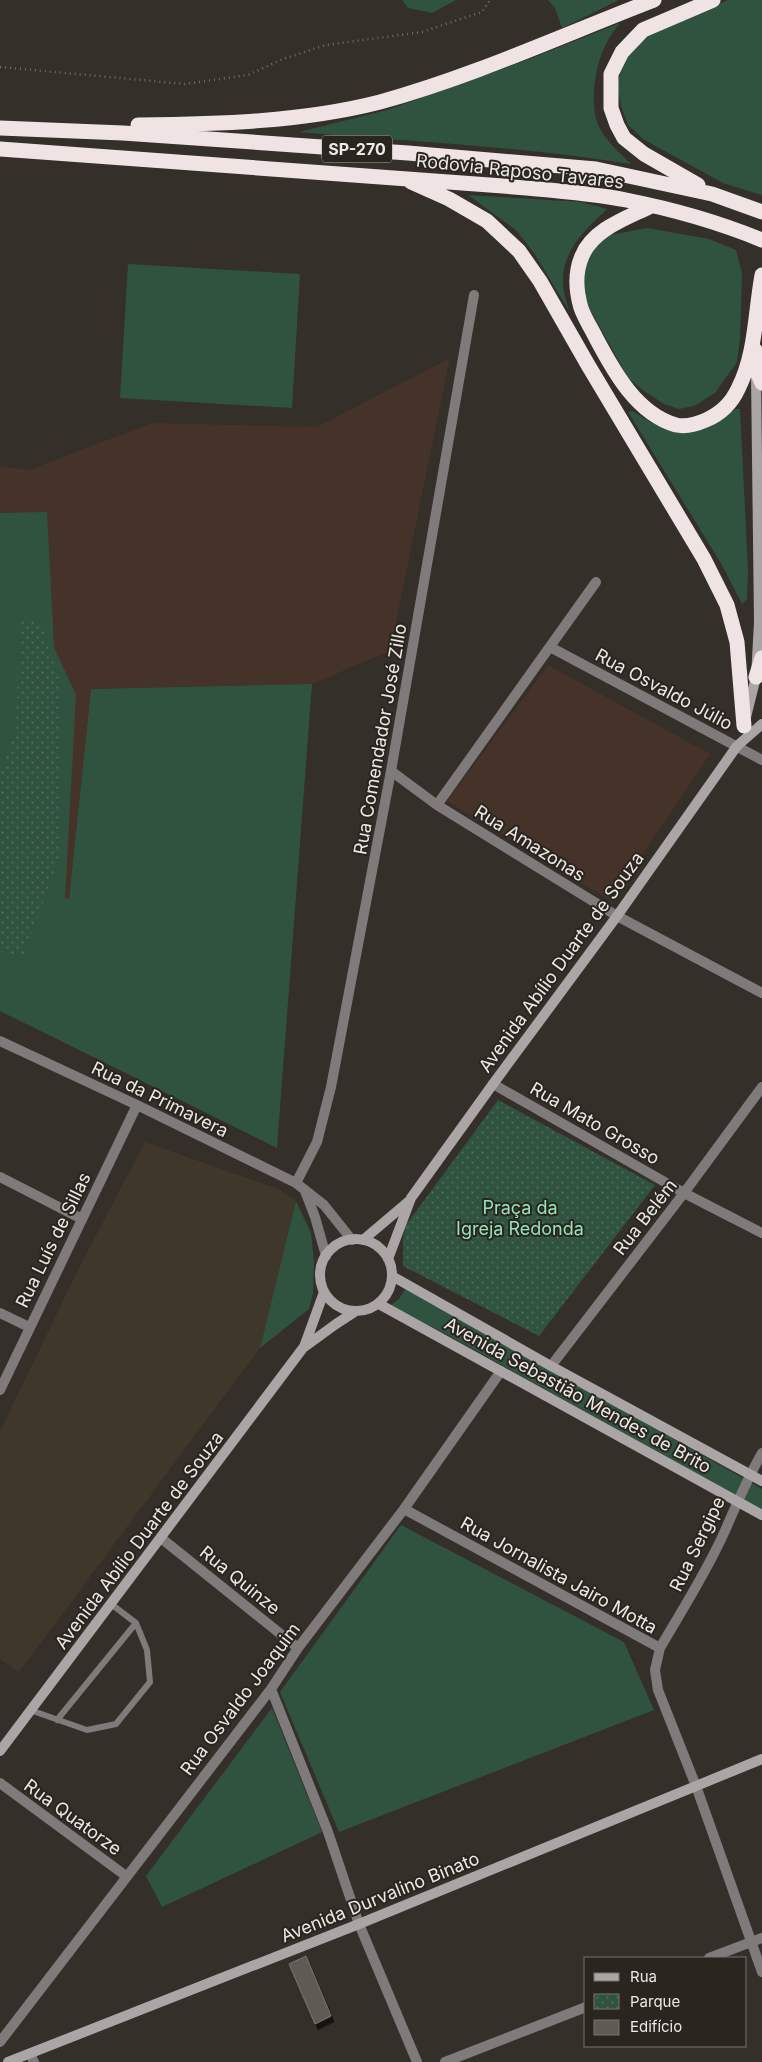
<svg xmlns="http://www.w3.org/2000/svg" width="762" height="2062" viewBox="0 0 762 2062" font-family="Inter,sans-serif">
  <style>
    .built { fill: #40372b }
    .industrial { fill: #45332a }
    .grass { fill: #305340 }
    .park { fill: url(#park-dots) }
    .building { fill: #5f5a53; stroke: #7a746d; filter: url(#shadow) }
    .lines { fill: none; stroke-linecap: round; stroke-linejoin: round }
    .path { stroke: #736e69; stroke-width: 2.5; stroke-dasharray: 1 4; stroke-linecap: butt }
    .lane { stroke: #7f7b7b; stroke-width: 6 }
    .street { stroke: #7f7b7b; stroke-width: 10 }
    .secondary { stroke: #aca5a6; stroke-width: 10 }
    .highway { stroke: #efe3e4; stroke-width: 15 }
    .labels { text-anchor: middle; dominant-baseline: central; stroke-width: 4; stroke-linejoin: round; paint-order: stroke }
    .shield { fill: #2a251f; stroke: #b2aea9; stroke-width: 1 }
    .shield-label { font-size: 16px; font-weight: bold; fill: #ece8e4 }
    .street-label { font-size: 18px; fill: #ece8e4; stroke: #2a251f }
    .park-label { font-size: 18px; fill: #92e5b7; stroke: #2a251f }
  </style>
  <defs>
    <pattern id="park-dots" width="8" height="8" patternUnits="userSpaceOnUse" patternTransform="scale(1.25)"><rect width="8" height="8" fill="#305340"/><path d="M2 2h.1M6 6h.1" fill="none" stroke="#4e6c5b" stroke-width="1.8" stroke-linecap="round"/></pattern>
    <filter id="shadow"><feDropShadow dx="3" dy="5.5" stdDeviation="0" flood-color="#0009"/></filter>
  </defs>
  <rect width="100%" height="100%" fill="#342f29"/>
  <!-- built -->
  <path class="built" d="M145 1142 278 1189 296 1201 260 1348 19 1672 0 1659V1431L81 1264Z"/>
  <!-- industrial -->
  <path class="industrial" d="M450 358 390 651 312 684 91 689 69 899 0 883V466L29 470 152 423 317 427Z
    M548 665 710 754 611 901 447 801Z"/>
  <!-- grass -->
  <path class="grass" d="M402 0H456L432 13 408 8Z
    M548 0H619L562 28 555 8Z
    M728 0H762V195L723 183 643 139 628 125 621 106 618 87 620 71 629 52 646 35Z
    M620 23C616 29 610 35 607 42 595 63 588 107 600 129 608 143 620 153 631 164 521 146 410 142 299 132L387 110 527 60Z
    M468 195 581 202 607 209C585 230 561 251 563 284 563 293 567 302 569 311L534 253 516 230Z
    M647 228 709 239 736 250 742 274 740 339 737 362 715 393 694 406 679 409 664 404 644 391 628 378 587 304 583 284 584 268 589 256 595 248 610 235Z
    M128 264 300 274 292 408 120 398Z
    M735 409H740L748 571 747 599 742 604 722 565 628 412 632 411 652 423 674 431 719 421Z
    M47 512 54 647 76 695 65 898 69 899 91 689 312 684 277 1148 0 1011V883L53 895 0 879V513Z
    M296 1201 311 1233 314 1262 313 1293 309 1309 260 1348Z
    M406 1288 762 1489V1510L446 1334 390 1306 399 1299Z
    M401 1525 624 1642 654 1710 339 1832 280 1692Z
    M272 1708 322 1832 162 1907 146 1876Z"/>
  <!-- park -->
  <path class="park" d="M22 617 44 625 47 643 61 683 59 858 23 957 0 951V776L15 728Z
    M498 1100 655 1185 539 1336 403 1266V1240L406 1225Z"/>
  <!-- building -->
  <path class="building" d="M306 1956 331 2016 315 2024 289 1964Z"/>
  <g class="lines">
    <!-- path -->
    <path class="path" d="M0 67 185 84 248 75 283 59 326 45 422 32 482 12 490 0"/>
    <!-- lane -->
    <path class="lane" d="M30 1710 87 1730 116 1724 150 1682 147 1650 136 1623 111 1604
      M57 1720 136 1623"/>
    <!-- street -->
    <path class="street" d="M550 647 762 760
      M391 771 437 805 617 916 762 993
      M437 805 596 582
      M0 1041 137 1105 296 1183 324 1205 352 1240
      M493 1084 684 1193 762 1233
      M0 1177 82 1219
      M296 1183 317 1142 331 1087 391 771 474 295
      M305 1191 315 1217 326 1256
      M0 1313 29 1327
      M551 1366 684 1193 762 1087
      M0 1390 137 1105
      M404 1509 660 1648 655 1670 658 1690 696 1786 762 1972
      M161 1538 298 1648
      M660 1648C682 1610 706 1573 724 1533 736 1506 747 1479 762 1453
      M271 1689 328 1832 359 1924 417 2062
      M0 1783 126 1876
      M709 1958 762 1938
      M0 2042 271 1689 298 1648 404 1509 501 1371
      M30 2054 34 2062
      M445 2062 586 2007"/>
    <!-- secondary -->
    <path class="secondary" d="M746 717 756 677 759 622 756 375
      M320 1275a36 36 0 1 1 72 0a36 36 0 1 1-72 0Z
      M363 1240 409 1201
      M388 1259 411 1198 493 1084 617 916 737 746 762 724
      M392 1276 551 1366 762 1481
      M379 1304 762 1515
      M304 1347 324 1292
      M0 1751 303 1348 336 1324 356 1311
      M8 2062 359 1924 762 1759"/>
    <!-- highway -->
    <path class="highway" d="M138 125C218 124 302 122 380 102 474 76 563 35 654 0
      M0 128 123 133 408 153 596 169 712 194 762 212
      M0 149 503 186C544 190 586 192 626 200 672 209 718 222 762 240
      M411 182 449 199 487 221 519 251 540 281 588 365 704 559 727 605 737 642 744 726
      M698 185 644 154 624 138 617 125 611 108V74L622 52 643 30 713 0
      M651 206C627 218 593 229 582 256 575 272 576 291 581 308 585 319 591 328 596 338 614 372 637 414 676 425 686 427 697 424 706 420 720 414 731 404 738 389 756 354 755 313 762 275
      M755 350 756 369 762 383
      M756 677 762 658"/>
  </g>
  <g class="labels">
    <!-- shield labels -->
    <rect class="shield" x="322" y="135.5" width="70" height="27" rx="4"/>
    <g class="shield-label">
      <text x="357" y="149">SP-270</text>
    </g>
    <!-- street labels -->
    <g class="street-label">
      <text transform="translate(520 171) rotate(6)">Rodovia Raposo Tavares</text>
      <text transform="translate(664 689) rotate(28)">Rua Osvaldo Júlio</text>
      <text transform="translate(380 739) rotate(-80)">Rua Comendador José Zillo</text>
      <text transform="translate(530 843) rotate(32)">Rua Amazonas</text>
      <text transform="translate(561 962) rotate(-54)">Avenida Abílio Duarte de Souza</text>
      <text transform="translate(160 1099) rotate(26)">Rua da Primavera</text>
      <text transform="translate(595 1123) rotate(30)">Rua Mato Grosso</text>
      <text transform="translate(645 1217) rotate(-52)">Rua Belém</text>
      <text transform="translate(53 1240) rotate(-64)">Rua Luís de Sillas</text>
      <text transform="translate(578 1395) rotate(29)">Avenida Sebastião Mendes de Brito</text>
      <text transform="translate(139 1540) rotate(-53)">Avenida Abílio Duarte de Souza</text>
      <text transform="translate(697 1544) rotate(-64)">Rua Sergipe</text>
      <text transform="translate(559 1575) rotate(29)">Rua Jornalista Jairo Motta</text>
      <text transform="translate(240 1580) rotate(39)">Rua Quinze</text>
      <text transform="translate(240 1699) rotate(-53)">Rua Osvaldo Joaquim</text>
      <text transform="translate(73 1817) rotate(36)">Rua Quatorze</text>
      <text transform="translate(380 1897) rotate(-22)">Avenida Durvalino Binato</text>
    </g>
    <!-- park labels -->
    <g class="park-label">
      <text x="520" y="1207">Praça da<tspan x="520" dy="21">Igreja Redonda</tspan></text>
    </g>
  </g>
  <!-- legend -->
  <rect x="584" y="1957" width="162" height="90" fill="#2a251f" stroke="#78736e"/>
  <rect x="594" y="1973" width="25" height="8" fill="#aca5a6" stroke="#78736e"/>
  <text x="630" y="1982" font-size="15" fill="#ece8e4">Rua</text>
  <rect x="594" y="1994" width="25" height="15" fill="url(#park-dots)" stroke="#78736e"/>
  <text x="630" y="2007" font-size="15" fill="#ece8e4">Parque</text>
  <rect x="594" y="2020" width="25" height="15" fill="#5f5a53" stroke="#78736e"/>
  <text x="630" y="2032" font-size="15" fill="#ece8e4">Edifício</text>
</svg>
